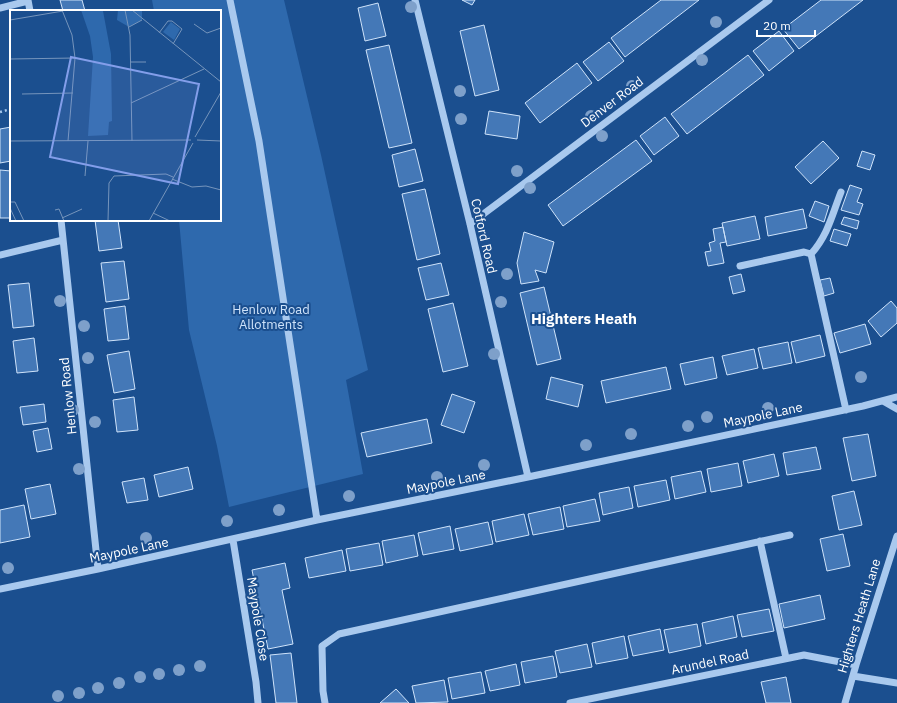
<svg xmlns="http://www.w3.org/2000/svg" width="897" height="703" viewBox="0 0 897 703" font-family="'IBM Plex Sans',sans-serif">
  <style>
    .green { fill: #2e69ad }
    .building { fill: #4478b7; stroke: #cfe3fa }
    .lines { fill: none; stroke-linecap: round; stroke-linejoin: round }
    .path { stroke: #a9c9ee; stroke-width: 2.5; stroke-dasharray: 2 3; stroke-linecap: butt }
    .minor { stroke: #a9c9ee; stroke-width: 7 }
    .tree { fill: #7ea0ca }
    .labels { text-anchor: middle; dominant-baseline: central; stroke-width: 4; stroke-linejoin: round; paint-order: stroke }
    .street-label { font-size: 13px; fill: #fff; stroke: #1b4f8f }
    .park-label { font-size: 13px; fill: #cfe3fa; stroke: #1b4f8f }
    .quarter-label { font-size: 15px; font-weight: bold; fill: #fff; stroke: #1b4f8f }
    .inset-road { fill: none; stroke: #7695bc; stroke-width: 1 }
    .view { fill: #839eea; fill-opacity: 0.15; stroke: #839eea; stroke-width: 2 }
    .inset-edge { fill: none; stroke: #fff; stroke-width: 2 }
  </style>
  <rect width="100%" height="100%" fill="#1b4f8f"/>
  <!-- green -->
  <path class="green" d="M152 0H284L321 155 368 370 346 380 363 474 229 507 217 446 189 330 179 220H220V11H154Z"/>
  <!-- building -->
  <path class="building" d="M60 0H82L85 11H63Z
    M462 0H475L472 5Z
    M661 0H699L625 57 611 38Z
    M821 0H863L799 49 783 29Z
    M378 3 386 36 365 41 358 8Z
    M484 25 499 90 475 96 460 31Z
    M779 31 794 51 769 71 753 51Z
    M609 42 624 61 598 81 583 62Z
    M389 45 412 143 389 148 366 50Z
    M748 55 764 75 687 134 671 114Z
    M577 63 592 83 540 123 525 103Z
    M489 111 520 116 517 139 485 134Z
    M665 117 679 136 654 155 640 136Z
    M11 127V161L0 163V129Z
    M636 140 652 161 563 226 548 205Z
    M823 141 839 158 811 184 795 167Z
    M415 149 423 181 399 187 392 155Z
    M862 151 875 155 870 170 857 166Z
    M0 170 11 171V218H0Z
    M850 185 862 189 857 202 863 204 859 215 841 210Z
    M425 189 440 254 417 260 402 194Z
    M815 201 829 206 824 222 809 216Z
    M803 209 807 228 768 236 765 217Z
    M755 216 760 239 727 246 722 223Z
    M844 217 859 221 857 229 841 224Z
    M95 220H118L122 248 99 251Z
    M723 227 726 242 720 243 724 263 708 266 705 252 711 251 709 243 715 241 713 229Z
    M834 229 851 234 847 246 830 241Z
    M524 232 554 242 546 273 535 270 539 281 521 284 517 263Z
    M124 261 129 299 106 302 101 263Z
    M441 263 449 295 426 300 418 268Z
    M741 274 745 291 733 294 729 277Z
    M830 278 834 293 824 296 820 280Z
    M29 283 34 326 13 328 8 285Z
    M544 287 561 359 537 365 520 293Z
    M891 301 897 308V323L881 337 868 321Z
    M453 303 468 366 443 372 428 309Z
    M125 306 129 339 108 341 104 309Z
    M865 324 871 344 840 353 834 333Z
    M820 335 825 356 796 363 791 342Z
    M34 338 38 371 17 373 13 341Z
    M788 342 792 363 763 369 758 348Z
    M754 349 758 368 727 375 722 356Z
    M129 351 135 389 114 393 107 355Z
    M713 357 717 378 685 385 680 364Z
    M666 367 671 389 606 403 601 381Z
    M551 377 583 385 578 407 546 399Z
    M452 394 475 402 464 433 441 425Z
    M134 397 138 430 117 432 113 400Z
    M44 404 46 422 23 425 20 407Z
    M427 419 432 443 367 457 361 433Z
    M48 428 52 449 37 452 33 431Z
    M868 434 876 476 852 481 843 438Z
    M816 447 821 469 787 475 783 453Z
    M774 454 779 476 748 483 743 461Z
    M738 463 742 486 711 492 707 469Z
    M188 467 193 489 159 497 154 475Z
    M701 471 706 492 675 499 671 477Z
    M144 478 148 500 127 503 122 482Z
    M666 480 670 500 638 507 634 486Z
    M50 484 56 514 31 519 25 489Z
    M629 487 633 508 603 515 599 493Z
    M854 491 862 525 839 530 832 496Z
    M595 499 600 521 567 527 563 506Z
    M24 505 30 537 0 543V510Z
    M560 507 564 529 533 535 528 514Z
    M524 514 529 535 496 542 492 521Z
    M488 522 493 544 460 551 455 529Z
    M450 526 454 549 423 555 418 533Z
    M843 534 850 566 827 571 820 539Z
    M414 535 418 556 386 563 382 541Z
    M379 543 383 565 350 571 346 549Z
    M342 550 346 571 309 578 305 558Z
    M285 563 290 588 282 590 293 644 268 649 252 570Z
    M820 595 825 619 784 628 779 604Z
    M769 609 774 631 742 637 737 615Z
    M733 616 737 637 706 644 702 623Z
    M697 624 701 646 669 653 664 630Z
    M660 629 664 650 633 656 628 636Z
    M624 636 628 658 596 664 592 643Z
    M587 644 592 667 560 673 555 651Z
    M291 653 297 703H276L270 655Z
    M553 656 557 677 525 683 521 662Z
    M516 664 520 685 490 691 485 671Z
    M481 672 485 693 452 699 448 678Z
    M786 677 791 703H766L761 682Z
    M444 680 448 702 416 703 412 686Z
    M396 689 409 703H380Z"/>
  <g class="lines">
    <!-- path -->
    <path class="path" d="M0 112 11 109"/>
    <!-- minor -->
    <path class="minor" d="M28 0 30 11
      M230 0 259 141 317 520
      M415 0 470 224 528 477
      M0 8 28 1
      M61 220 98 569
      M470 224 769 0
      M811 254 846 410
      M0 255 63 240
      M740 266 804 252 811 254C828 235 832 215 841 192
      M883 401 897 409
      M233 540 256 682 258 703
      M760 541 786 658
      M0 589 98 569 317 520 528 477 863 406 897 397
      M853 676 897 683
      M325 703 323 691 322 646 339 634 790 535
      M570 703 804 655 856 665
      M845 703 856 665 897 536"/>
  </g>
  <!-- trees -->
  <g class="tree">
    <circle cx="411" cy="7" r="6"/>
    <circle cx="716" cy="22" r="6"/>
    <circle cx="702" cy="60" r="6"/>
    <circle cx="632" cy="86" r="6"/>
    <circle cx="460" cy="91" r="6"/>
    <circle cx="591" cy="116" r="6"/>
    <circle cx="461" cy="119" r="6"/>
    <circle cx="602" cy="136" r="6"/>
    <circle cx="517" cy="171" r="6"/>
    <circle cx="530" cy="188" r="6"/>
    <circle cx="507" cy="274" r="6"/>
    <circle cx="60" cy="301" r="6"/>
    <circle cx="501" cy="302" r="6"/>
    <circle cx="84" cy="326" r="6"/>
    <circle cx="494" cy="354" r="6"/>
    <circle cx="88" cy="358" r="6"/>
    <circle cx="861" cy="377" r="6"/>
    <circle cx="768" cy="408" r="6"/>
    <circle cx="73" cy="410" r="6"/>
    <circle cx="707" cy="417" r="6"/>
    <circle cx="95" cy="422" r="6"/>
    <circle cx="688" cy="426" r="6"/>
    <circle cx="631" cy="434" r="6"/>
    <circle cx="586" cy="445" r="6"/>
    <circle cx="484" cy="465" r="6"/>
    <circle cx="79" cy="469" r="6"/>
    <circle cx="437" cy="477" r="6"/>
    <circle cx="349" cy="496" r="6"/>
    <circle cx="279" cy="510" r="6"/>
    <circle cx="227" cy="521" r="6"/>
    <circle cx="146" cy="538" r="6"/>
    <circle cx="8" cy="568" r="6"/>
    <circle cx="200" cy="666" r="6"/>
    <circle cx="179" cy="670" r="6"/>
    <circle cx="159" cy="674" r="6"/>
    <circle cx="140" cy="677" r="6"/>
    <circle cx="119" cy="683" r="6"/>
    <circle cx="98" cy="688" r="6"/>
    <circle cx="79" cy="693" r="6"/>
    <circle cx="58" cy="696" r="6"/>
  </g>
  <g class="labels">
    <!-- street labels -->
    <g class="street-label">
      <text transform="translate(612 102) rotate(-37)">Denver Road</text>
      <text transform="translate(484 236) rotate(77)">Cotford Road</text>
      <text transform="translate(68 396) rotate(-96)">Henlow Road</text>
      <text transform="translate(763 415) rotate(-12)">Maypole Lane</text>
      <text transform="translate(446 482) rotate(-11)">Maypole Lane</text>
      <text transform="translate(129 550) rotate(-12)">Maypole Lane</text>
      <text transform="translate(859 616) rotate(-73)">Highters Heath Lane</text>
      <text transform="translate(258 619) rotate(81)">Maypole Close</text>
      <text transform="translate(710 662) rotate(-12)">Arundel Road</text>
    </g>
    <!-- park labels -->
    <g class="park-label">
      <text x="271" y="309">Henlow Road<tspan x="271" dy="15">Allotments</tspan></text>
    </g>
    <!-- quarter labels -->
    <g class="quarter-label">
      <text x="584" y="318">Highters Heath</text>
    </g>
  </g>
  <!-- overview -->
  <g transform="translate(10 10)">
    <rect width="211" height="211" fill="#1b4f8f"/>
    <path d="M71 0 93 1 101 44 102 111 99 112 98 125 78 126 83 47 80 26ZM108 0H132V10L119 17 107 10ZM161 12 170 19 164 30 153 22Z" fill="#2e69ad"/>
    <path class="inset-road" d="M52 0 62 25 65 48 58 131M115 0 120 25 122 131M122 0 211 72M0 10 53 1M184 14 197 23 211 18M119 17 132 10M149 23 158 11H162L172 19 163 34M0 49 65 48M120 52H136M12 84 63 83M121 93 194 59M185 127 211 82M187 130 211 131M0 131 181 130M75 166 78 131M162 169 182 177 196 176 211 180M0 192H5L14 211M0 198 6 211M45 200 49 199 54 211M143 203 160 211M52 208 72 199M98 211 99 173 104 166 156 164 163 167M139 211 183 133"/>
    <path class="view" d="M61 47 189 74 168 174 40 147Z"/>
    <rect width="211" height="211" class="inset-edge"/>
  </g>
  <!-- scale -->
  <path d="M757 30v6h58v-6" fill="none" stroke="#ffffff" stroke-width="2"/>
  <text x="763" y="30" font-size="12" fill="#ffffff" stroke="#1b4f8f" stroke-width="3" paint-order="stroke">20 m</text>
</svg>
